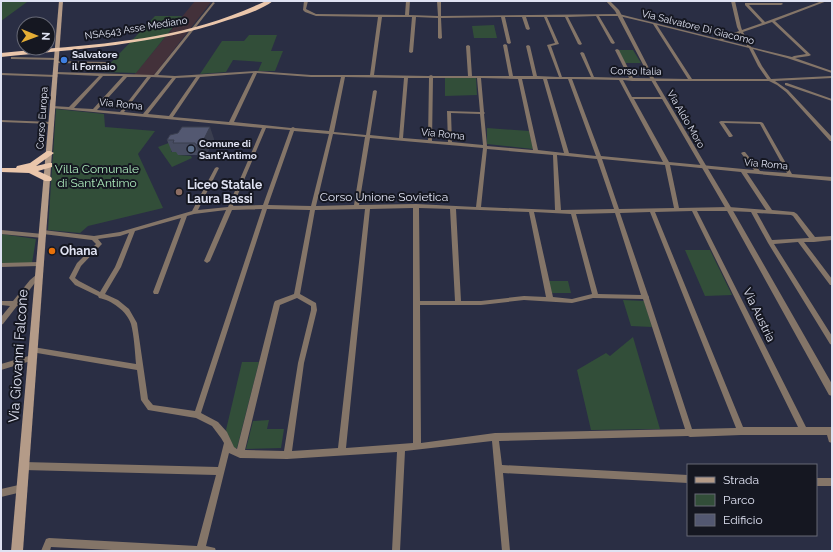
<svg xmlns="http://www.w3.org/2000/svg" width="833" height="552" viewBox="0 0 833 552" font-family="Raleway,sans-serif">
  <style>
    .industrial { fill: #43313a }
    .green { fill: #324e39 }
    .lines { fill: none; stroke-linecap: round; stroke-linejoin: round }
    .minor { fill: #847568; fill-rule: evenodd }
    .tertiary { fill: #847568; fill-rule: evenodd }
    .secondary { fill: #b49b88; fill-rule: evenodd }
    .trunk { fill: #eac6ab; fill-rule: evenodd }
    .wall { fill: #474c61 }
    .shaded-wall { fill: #3a3e4f }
    .building { fill: #535871; stroke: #3a3e4f }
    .shop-dot { fill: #3f7fe0; stroke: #151721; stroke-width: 1.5 }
    .service-dot { fill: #5c6f8a; stroke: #151721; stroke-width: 1.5 }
    .education-dot { fill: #8d6e63; stroke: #151721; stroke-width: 1.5 }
    .food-dot { fill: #e8710a; stroke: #151721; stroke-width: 1.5 }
    .labels { text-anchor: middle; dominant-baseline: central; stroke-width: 4; stroke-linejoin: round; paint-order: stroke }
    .far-street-label { font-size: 10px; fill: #dfe2f2; stroke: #151721 }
    .far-poi-label { font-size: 10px; font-weight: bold; fill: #dfe2f2; stroke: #151721; text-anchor: start }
    .park-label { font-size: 12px; fill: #adebbc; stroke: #151721 }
    .poi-label { font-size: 12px; font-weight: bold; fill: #dfe2f2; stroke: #151721; text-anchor: start }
    .street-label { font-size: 12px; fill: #dfe2f2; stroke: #151721 }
    .near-street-label { font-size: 14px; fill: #dfe2f2; stroke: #151721 }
  </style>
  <rect width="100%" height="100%" fill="#2a2e44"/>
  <!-- industrial -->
  <path class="industrial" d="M195 1 211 2 154 75H134Z"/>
  <!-- green -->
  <path class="green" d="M1 1 27 2 1 21Z
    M155 16H182L136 73 102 72Z
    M494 25 497 38H474L472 26Z
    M249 35H277L271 51H283L275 71H258L262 62 233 60 226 72 200 74 222 41H244Z
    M617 50H633L641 63H624Z
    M445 77 476 78 477 95 445 96Z
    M56 109 104 114 105 127 155 131 138 154 163 208 88 226 80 233 48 230Z
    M487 128 529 131 533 149 487 144Z
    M174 141V146L171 152H178V155L191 156 192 158 172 167 158 147Z
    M1 234 36 239 32 263H1Z
    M685 250H710L732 295 705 296Z
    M549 281H568L571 293H552Z
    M623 300 644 301 652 327 631 326Z
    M633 337 660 429 591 430 577 370 606 353 610 356Z
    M242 362H259L237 448H234L226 430Z
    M269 420 267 429H284L281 448 246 449 253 421Z"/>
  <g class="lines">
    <!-- minor -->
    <path class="minor" d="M304 1H308L306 9 316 14 405 15 406 1H410L409 15 438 16 437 1H441V16L619 14 719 39 739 31 737 27 731 1H735L741 27 742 30 762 23 745 5V3H782L783 4 781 5H749L765 22 822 1H827L775 21 811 55 809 56 795 58 832 71V73L787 58 753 49 762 66 771 79 832 76V78L775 81 788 90 832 137V141H830L786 92 777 85 769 81H632L623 80 632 97H663L665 98 663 99H634L669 162 754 170 741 153 743 152H745L760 171 787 173 760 124 724 123 733 136 731 137H729L719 122 721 121 761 122 763 123 792 174 832 177V181L747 173 772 210 794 212 797 214 815 237 832 236V240L814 242H804L832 279V285H830L798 242 774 244 832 336V345L830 344 768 243 751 212 729 211H697L806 427H832V443L829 442 827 435H741L690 437 688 436 499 441 502 465 688 475V483L503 473 510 551H502L492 441 405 451 400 551H392L397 452 287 459 240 458 229 453 206 546 215 548 216 551H132L51 547 50 551H41L46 539 49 538 197 546 216 475 24 470 21 469 20 466 21 463 24 462 218 467 224 443 221 438 212 426 196 418 148 410 141 400 137 370 31 352 30 350 31 348 33 347 136 364C135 352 134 335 131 324 127 311 111 300 99 298L98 296 75 285 69 278 77 263 96 244 92 240 43 234 40 232 43 230 94 236 120 232 192 211 215 168 217 167 219 168 198 210 228 207 262 128 51 108V106H53L69 107 99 76 56 74 54 73 56 72 154 75 213 2 215 3 214 4 158 75 175 76 256 71 311 75H370L378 17 316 16 305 12 303 10ZM596 16 611 43 613 44 615 43 599 16H619L653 24 688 79 633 78 619 50 617 49 615 50 629 78 594 77 584 53 582 52 580 53 591 77H562L551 46 559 44 547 17H565L578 44 580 45 582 44 568 17ZM382 17H412L409 52 411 53 413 52 416 17 438 18V38L440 39 442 38 441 18 501 17 507 43 509 44 511 43 505 17H522L526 29 528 30 530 29 526 17H544L555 43 547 45 559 77 537 76 530 46 528 45 526 46 533 76H513L507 45 505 44 503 45 509 76H472L470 46 468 45 466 46 468 76H433L431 75 429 76 374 75ZM772 22 806 54 794 56 792 57 751 47 743 32ZM657 25 749 48 758 66 767 79H692ZM741 33 747 46 723 40ZM253 73 229 122 173 117 200 77ZM257 73 311 77H341L329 131 295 128 293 127 291 128 234 122ZM103 76H123L93 109 74 108ZM127 77H147L120 112 97 110ZM151 77 172 78 143 114 124 112ZM196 77 169 116 148 114 176 78ZM345 77 404 78 399 138 370 135 377 91 375 90 373 91 366 135 334 132ZM408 78H429L428 140 403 138ZM433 78H477L480 112 447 111 448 142 432 141ZM481 78 518 79 533 150 487 146 484 114 485 113 484 112ZM522 79H543L564 153 538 150ZM547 79H568L596 156 569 153ZM572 79 619 80 663 162 601 156ZM451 113 480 114 483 145 452 142ZM266 128 290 130 263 205 233 206ZM294 131 329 134 311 206 268 205ZM333 134 365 137 354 205 316 206ZM370 138 483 148 476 207 416 204 359 205ZM487 149 553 155 555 210 481 207ZM557 155 597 159 614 209 561 210ZM602 159 665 165 674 208 619 209ZM670 165 741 172 766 210 729 207 679 208ZM413 208V443L346 448 370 209ZM419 208 450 209 455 301H420ZM262 209 195 411 153 405 148 399 137 323 129 309 118 300 105 294 121 267 135 231 181 218 153 292 154 294H158L159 292 187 216 194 214 226 210 204 261 207 263 210 261 232 210ZM267 209 310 210 294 294 275 301 274 303 237 449 234 447 227 432 218 422 201 413ZM365 209 338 448 292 451 304 363 317 310 316 303 300 294 315 210ZM456 209 529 212 546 297 524 296 481 301H461ZM692 211 798 427H743L655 212ZM534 212 571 214 592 294 572 299 553 297ZM650 212 736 428 692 429 649 298V297L648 295 620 213ZM615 213 641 295 598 294 576 214ZM757 213 791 215 793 216 809 238 772 240ZM129 233 115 267 100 292 79 281 75 278 81 266 101 245 102 244 98 239 120 236ZM297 298 311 306V310L298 363 284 451 245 450 280 305ZM593 298 643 299 685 429 495 433 421 443 420 305H481L524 300 572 303Z
      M11 57 57 58 59 59 57 60 12 59H11Z
      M56 61 106 62 108 63 106 64 57 63 55 62Z
      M1 73 56 75 58 76 56 77 1 75Z
      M785 83H787L832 99V101L785 85Z
      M1 120 52 122 54 123 52 124 1 122Z
      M1 230 43 234 46 236 43 238 1 234Z
      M39 262 42 264 39 266 1 267V263Z
      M36 275H40L41 277 34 284 19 304 18 306H17L3 324 1 325V317L10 306 1 305V301H13L30 280Z
      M32 355 34 356 35 358 34 360 1 370V364Z
      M816 478H832V486H816Z
      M23 484 26 485 27 488 26 491 1 497V489Z"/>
    <!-- tertiary -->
    <path class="tertiary" d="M606 1H610L619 10 655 80 732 209 832 384V396L829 395 726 209 651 80 615 11Z"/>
    <!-- secondary -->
    <path class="secondary" d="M59 1H63L23 551H11Z"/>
    <!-- trunk -->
    <path class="trunk" d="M266 1H273C261 10 243 16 228 20 155 45 77 49 1 57V53C69 46 140 44 206 24 227 18 246 10 266 1Z
      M47 151H50L54 153 36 166 49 163H52V167L38 171 51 177 52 179 51 181H45L29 173 1 172V168H16L17 166 30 163Z"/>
  </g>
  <!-- wall -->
  <path class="wall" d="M214 139 206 155 200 157 199 155H178L176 152H172L167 140Z"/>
  <!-- shaded-wall -->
  <path class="shaded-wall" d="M210 127 214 139 206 155 200 157 196 145Z"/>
  <!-- building -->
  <path class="building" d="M182 127H210L202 143 196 145 195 143H173L174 140H167L170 135 178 133Z"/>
  <!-- markers -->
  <circle class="shop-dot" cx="64" cy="60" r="4"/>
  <circle class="service-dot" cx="191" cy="149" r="4"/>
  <circle class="education-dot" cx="179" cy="192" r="4"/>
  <circle class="food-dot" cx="52" cy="251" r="4"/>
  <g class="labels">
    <!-- far-street labels -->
    <g class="far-street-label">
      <text transform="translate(698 27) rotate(14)">Via Salvatore Di Giacomo</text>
      <text transform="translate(136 28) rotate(-9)">NSA543 Asse Mediano</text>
      <text transform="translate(636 71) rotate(1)">Corso Italia</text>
      <text transform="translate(121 104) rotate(6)">Via Roma</text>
      <text transform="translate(42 118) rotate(-86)">Corso Europa</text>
      <text transform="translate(686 119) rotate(60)">Via Aldo Moro</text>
      <text transform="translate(443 134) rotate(6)">Via Roma</text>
      <text transform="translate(766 164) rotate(5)">Via Roma</text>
    </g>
    <!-- far-poi labels -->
    <g class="far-poi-label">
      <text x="72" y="54">Salvatore<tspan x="72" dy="12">il Fornaio</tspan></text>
      <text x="199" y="143">Comune di<tspan x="199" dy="12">Sant'Antimo</tspan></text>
    </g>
    <!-- park labels -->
    <g class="park-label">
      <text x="97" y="169">Villa Comunale<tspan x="97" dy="14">di Sant'Antimo</tspan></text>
    </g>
    <!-- poi labels -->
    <g class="poi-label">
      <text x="187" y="185">Liceo Statale<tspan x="187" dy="14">Laura Bassi</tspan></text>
      <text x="60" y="251">Ohana</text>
    </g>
    <!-- street labels -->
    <g class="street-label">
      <text x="384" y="197">Corso Unione Sovietica</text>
      <text transform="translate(759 315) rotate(64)">Via Austria</text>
    </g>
    <!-- near-street labels -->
    <g class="near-street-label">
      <text transform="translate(18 356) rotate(-86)">Via Giovanni Falcone</text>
    </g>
  </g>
  <!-- border -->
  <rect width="833" height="552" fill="none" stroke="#dfe2f2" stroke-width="4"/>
  <!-- legend -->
  <rect x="687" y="464" width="130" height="72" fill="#151721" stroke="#666875"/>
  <rect x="695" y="477" width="20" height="6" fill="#b49b88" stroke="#666875"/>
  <text x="723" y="484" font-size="12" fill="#dfe2f2">Strada</text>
  <rect x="695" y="494" width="20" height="12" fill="#324e39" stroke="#666875"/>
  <text x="723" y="504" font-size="12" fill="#dfe2f2">Parco</text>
  <rect x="695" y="514" width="20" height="12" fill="#535871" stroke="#666875"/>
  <text x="723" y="524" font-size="12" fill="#dfe2f2">Edificio</text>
  <!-- north arrow -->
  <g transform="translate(36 36) rotate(91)"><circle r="19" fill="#151721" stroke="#666875"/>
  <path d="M0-3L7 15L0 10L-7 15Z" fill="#e5ad35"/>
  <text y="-6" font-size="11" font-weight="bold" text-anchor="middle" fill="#dfe2f2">N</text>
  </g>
</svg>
